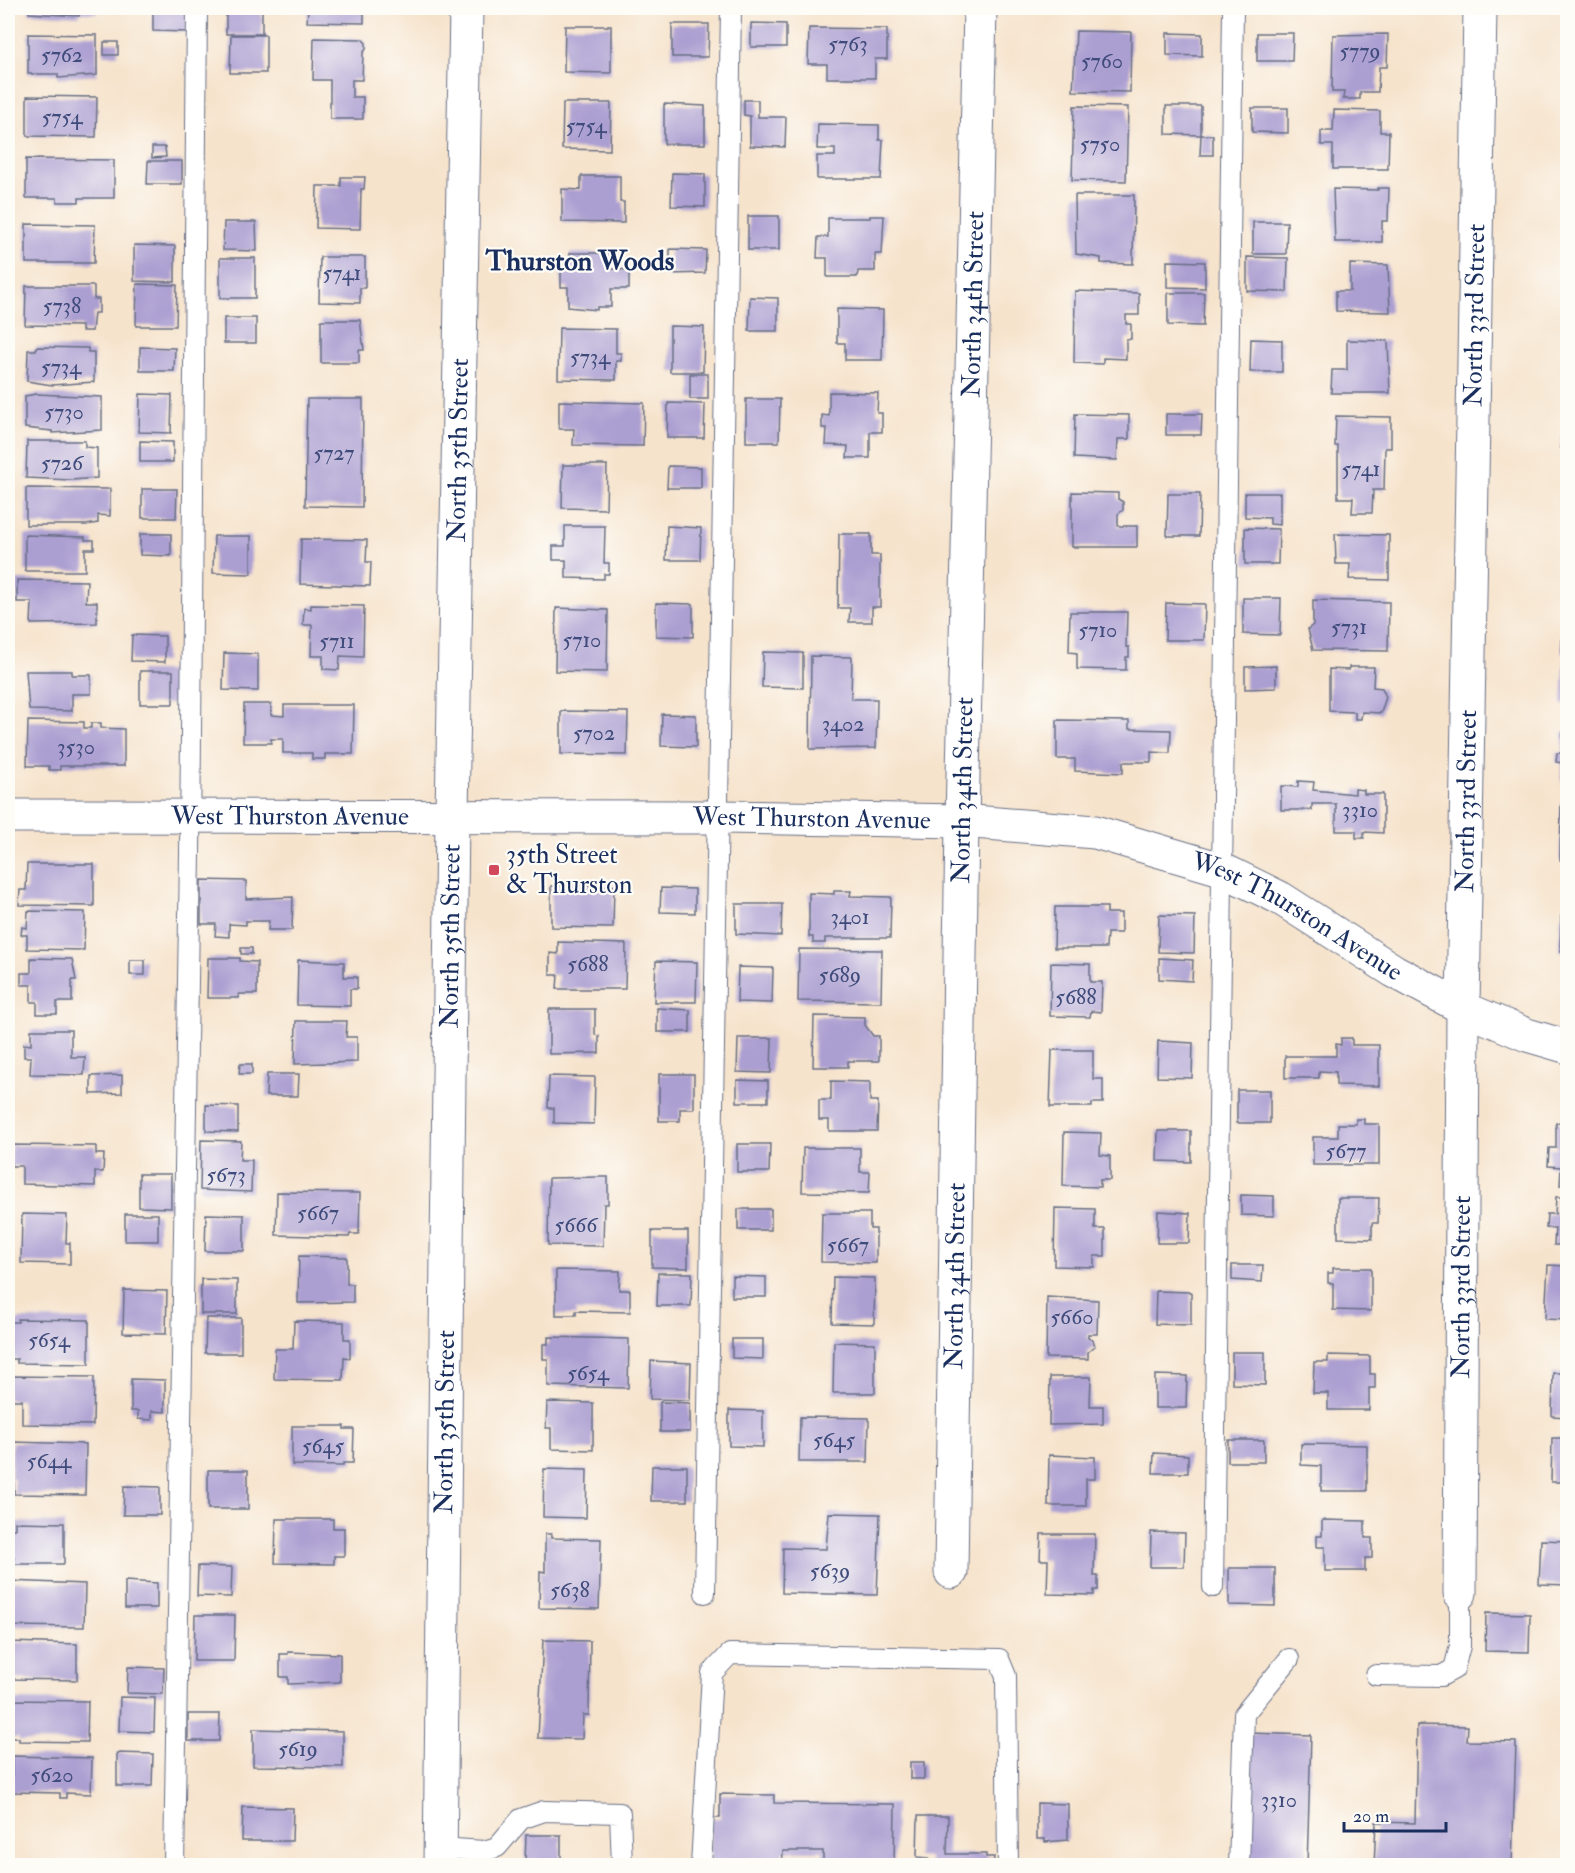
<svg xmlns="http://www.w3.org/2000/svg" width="1575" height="1873" viewBox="0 0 1575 1873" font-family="'IM FELL Double Pica',serif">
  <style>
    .building { fill: #ab9ed1 }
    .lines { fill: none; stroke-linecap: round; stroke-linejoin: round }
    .lane-casing { stroke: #686e84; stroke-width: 22 }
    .street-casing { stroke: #686e84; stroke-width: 35 }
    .secondary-casing { stroke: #686e84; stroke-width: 35 }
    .lane { stroke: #fff; stroke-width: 20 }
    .street { stroke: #fff; stroke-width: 33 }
    .secondary { stroke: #fff; stroke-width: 33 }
    .poi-dot { fill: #d1495b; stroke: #fdfcf7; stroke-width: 2 }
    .labels { text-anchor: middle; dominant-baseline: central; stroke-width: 4.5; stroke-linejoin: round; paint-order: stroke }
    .number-label { font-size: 22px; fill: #3f4b7b }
    .street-label { font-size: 26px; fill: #1b2f5e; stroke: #fdfcf7 }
    .poi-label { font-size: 26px; fill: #1b2f5e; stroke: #fdfcf7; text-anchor: start }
    .quarter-label { font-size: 28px; font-weight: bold; fill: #1b2f5e; stroke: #fdfcf7 }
  </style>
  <rect width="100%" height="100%" fill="#fdfcf7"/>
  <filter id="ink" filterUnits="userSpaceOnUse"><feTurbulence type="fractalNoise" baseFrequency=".0167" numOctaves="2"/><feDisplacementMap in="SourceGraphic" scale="12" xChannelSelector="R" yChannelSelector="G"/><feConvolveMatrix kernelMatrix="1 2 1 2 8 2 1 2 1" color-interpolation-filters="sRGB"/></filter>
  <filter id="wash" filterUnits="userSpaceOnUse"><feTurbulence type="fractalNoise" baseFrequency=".008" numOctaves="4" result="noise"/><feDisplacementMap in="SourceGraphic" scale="24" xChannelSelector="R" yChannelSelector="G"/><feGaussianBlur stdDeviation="1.35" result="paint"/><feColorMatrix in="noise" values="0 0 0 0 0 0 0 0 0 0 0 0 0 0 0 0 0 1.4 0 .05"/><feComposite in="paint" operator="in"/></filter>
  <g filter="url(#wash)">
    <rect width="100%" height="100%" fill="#f6e3cc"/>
    <g id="blocks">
      <!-- building -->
      <path class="building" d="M29 8H97V13H80L79 16 29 13Z
        M153 8H188L187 32 153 31Z
        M226 8H262V34H226Z
        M308 8H364V23L307 22Z
        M751 23 786 24V47H751Z
        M672 24H709L708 57H672Z
        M565 26H611V73L564 72Z
        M809 28 887 29V59H875V78H827V64H808Z
        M1076 31 1131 32 1130 92 1073 91Z
        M1167 33 1202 34V56L1167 55Z
        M1257 33H1293L1292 61H1257Z
        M28 34 97 35V75L58 78V74H28Z
        M1388 34 1387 67H1379L1378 92H1360V99H1343L1344 92H1332L1333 35Z
        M231 35H266V73H230Z
        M314 38 362 39 366 43V49L363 53 362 80H352V97H363V119H330V80H313Z
        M104 42H118V55H104Z
        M27 96 97 97 96 137 27 136Z
        M744 100H758V117H786L785 147 750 146V116L744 115Z
        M563 103H611L610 150 562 149Z
        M664 104 705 106V144H664Z
        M1074 106 1128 107 1126 181 1072 180Z
        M1166 106H1201V135L1166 134Z
        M1252 108H1288V133L1252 132Z
        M1334 110 1380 111V132H1389L1388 169H1333V145H1321V131H1333Z
        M818 124 879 125V140H883L881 179H817V156H835V149H817Z
        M1201 135H1213V155H1200Z
        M152 147H165L166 157 152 158Z
        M26 159 114 160V198H79V202H57V198H26Z
        M148 161H182V184H147Z
        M672 173 705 174V207L671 206Z
        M581 176H620V202H624V223L562 222V189L581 190Z
        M341 177H365L364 189H361L360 229 316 228 317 186H341Z
        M1378 188H1389L1388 221H1382V242H1335L1333 189 1378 190Z
        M1075 195H1134L1133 264 1101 263V258L1076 254Z
        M748 216H779V250H748Z
        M870 216H884L882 254H875V271H858L857 277H827V258H817L818 237H828V218H870Z
        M224 222H256L257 251 223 250Z
        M1253 222H1287L1286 254H1253Z
        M26 224 95 225 94 263H26Z
        M134 245 175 246V282L134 281Z
        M670 249 706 250 705 273 670 274Z
        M570 253H611V269L629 270V289H611V307H597V310L568 307V287H561V266H570Z
        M320 257H365V288H360V303L319 302Z
        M1247 257 1288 258 1287 292 1247 291Z
        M220 258H255V298H220Z
        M1167 261 1205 262V288L1167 287Z
        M1350 264 1388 265 1390 312 1336 311V291H1350Z
        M137 284 177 285 176 326H136Z
        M26 286H94V299H99V313H94L92 331H82V326L25 325Z
        M1075 291 1139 293V315H1126V324H1131V339H1126V359L1103 358V364L1074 363Z
        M1168 293H1204L1203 326 1168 325Z
        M750 297 778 298V331H749Z
        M837 309 883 310 882 360H845V343H837Z
        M224 318H256V343H224Z
        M321 320H360L364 350H359V363H321Z
        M670 326 704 327 703 372H670Z
        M559 328 616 329V353H621V361H616V380L558 379Z
        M1251 339 1282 340V372H1250Z
        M1347 340 1388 341 1390 393H1331L1332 370H1347Z
        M36 347 88 348V352H94V382L52 385 27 381 28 350H36Z
        M140 347 175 348 174 371H140Z
        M690 374H708V399H690Z
        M829 392 878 393 877 413H882V432H870V458H847L848 446 826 445 827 428H822V415L829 416Z
        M36 394 102 397V430L52 433V431L25 428V396Z
        M140 394 172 395 171 433 139 432Z
        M307 399H363L362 507 305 506Z
        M746 399H780L779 442H746Z
        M559 401 644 403 643 446 573 445 574 429H559Z
        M668 403 705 404 704 438H667Z
        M1075 414 1129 415V439H1118L1117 460 1074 458Z
        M1166 414H1202L1201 435H1166Z
        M1336 416 1391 417V448H1385L1384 490H1373L1372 513H1352L1353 498H1338V446H1335Z
        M1561 436H1568V448H1561Z
        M27 441H85V447L97 448V478L72 480 26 478Z
        M140 441 173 442V462H140Z
        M563 465H607L606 509 562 508Z
        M668 466 701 467V488H667Z
        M26 488 110 489V516L98 515V523L86 525H26Z
        M142 489H177L176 518H142Z
        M1072 492 1118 493V499L1123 502V510L1118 514V526H1137V547H1072Z
        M1245 493H1280V525L1270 524V518L1245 517Z
        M1168 494H1200L1199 536H1167Z
        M565 526H605L604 563H609V574H604V579L566 578V560H553V546H565Z
        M667 526 701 528 700 560H666Z
        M1245 528 1279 529 1278 564H1245Z
        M140 534H171V556L140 555Z
        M839 534H871V555H880V607H872V622H849L850 608H838Z
        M1335 534 1389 535V580L1349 579 1350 564H1336Z
        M25 535 85 537V540H94V549H85V571H25Z
        M214 536H251V574L213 573Z
        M301 539 367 540 366 562H371L370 586 300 584Z
        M17 580 87 581 86 602H97V623L31 624 32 602H17Z
        M1243 598H1281L1280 635 1243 634Z
        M1313 600 1389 602 1388 651 1313 650 1308 629 1313 625Z
        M656 603 693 604V637L656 636Z
        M1166 603 1205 604 1204 640H1165Z
        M311 605 364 606 363 657 340 656 339 670 323 669V656H311L312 625H303L304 608 311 609Z
        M556 608 608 610 607 672 555 671Z
        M1070 612H1127L1126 647H1129V657H1126V670L1077 669V653L1069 652Z
        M1562 629H1568V704H1562L1565 653H1562Z
        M132 635 165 636V662L131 661Z
        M763 652 803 653V688L762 687Z
        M224 653 258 654V691L223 690Z
        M811 656 852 657 851 699H877L876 748 810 749Z
        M1276 666V688L1245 689V667Z
        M1349 667H1374L1373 687 1382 688 1386 697 1381 713 1362 712 1361 719H1355V712L1329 711V669L1349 670Z
        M26 671H72V675H91V694H72V711L29 710Z
        M140 671H173V704H140Z
        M244 704H271V715L284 716V705H354L353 754H325V759H312V753H283V739H271V743H243Z
        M561 711 628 712 627 755 561 754Z
        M662 714 696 715V747L661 746Z
        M1057 720 1129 721V729L1171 730 1170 753 1151 752V762H1123V773L1075 771V759H1057Z
        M28 721 84 722V728H91V723H101V728L124 729V766H60V770H49V766H27Z
        M1563 732H1568V783H1562V763L1556 762 1557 753H1563Z
        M1298 781 1314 782 1313 790 1355 794V789L1364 790V794H1383V833L1364 832V838H1356V831H1336V804H1312V810H1281V786L1298 787Z
        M1561 804 1568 805V860H1560Z
        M27 864H94V906L19 905 20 890H26Z
        M201 880 246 881V899L293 897 292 930H268L269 921H246V925L229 924V937L215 936 216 924H201Z
        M569 881H581V885L614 886 613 928 551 927V886H569Z
        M661 888 695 889V913L660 912Z
        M834 891H851L850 896 891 897 890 938H825V943H813V937H809V893L834 894Z
        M1564 902H1568V970H1564V951H1560L1561 916H1564Z
        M736 904H782L781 936 736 934Z
        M1055 907H1107V913H1121V933H1107L1106 948H1054Z
        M28 911 85 912 84 950 27 949V935H21L22 927 27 928Z
        M1159 915 1195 916 1194 953 1158 952Z
        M558 942 626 944 625 989H557L558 975H550V953L558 954Z
        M241 948H252V954H241Z
        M799 949 882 950 881 1002 798 1001Z
        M31 958 72 959 76 980H72V1002H57V1014H37V1002H31V985H21V973H31Z
        M208 958H240V961L257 962V994H239V998H207Z
        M1159 958 1193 960 1192 981 1159 979Z
        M130 960H145V975H130Z
        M298 960 344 962V977H357V989H350V1006L297 1005Z
        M656 961 697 962 696 1002H654Z
        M1051 963 1090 964V982H1102L1101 1012 1091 1011 1090 1017 1050 1016Z
        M738 967 773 968 772 1003 737 1002Z
        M657 1008 690 1010V1032H657Z
        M549 1009H595V1035L599 1036V1053L549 1054Z
        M814 1016 865 1017V1025L873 1036H879V1061H848V1067H813Z
        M296 1021H347L346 1037H357V1062L295 1064Z
        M31 1030H71V1057H85L84 1075 30 1074 31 1057H24V1044L31 1045Z
        M738 1038H772L771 1073 737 1072Z
        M1341 1038H1352V1045H1379V1086L1336 1085V1072L1319 1071V1078H1285V1056H1336V1044L1341 1045Z
        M1158 1041 1193 1043 1192 1078 1157 1077Z
        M1052 1050H1093V1079H1103V1103H1092V1107H1050Z
        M240 1064H252V1074H239Z
        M267 1074H299L298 1096H266Z
        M659 1074H694V1109H680V1121H659Z
        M122 1075V1093L91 1094V1076Z
        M549 1076 595 1077 594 1124 554 1123V1108H548Z
        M737 1080 768 1081V1102H737Z
        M831 1081 870 1082V1101H878L877 1131H829V1120H819V1100H831Z
        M1237 1090H1270V1123H1237Z
        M206 1105 238 1106V1132L206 1131Z
        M1356 1119H1364V1124H1379V1165H1313V1137H1338V1124H1356Z
        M1556 1123H1568V1185H1560L1561 1167 1548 1166 1549 1148H1556Z
        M1158 1131H1191V1162L1157 1161Z
        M1064 1132 1101 1133 1100 1155 1110 1156V1180H1100V1187L1063 1186Z
        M201 1140 241 1141 240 1160H252L251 1192 200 1190Z
        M737 1144H770L769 1172H737Z
        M11 1145 96 1146V1154H104L103 1172H95V1186L22 1184V1166H11Z
        M803 1148H860V1172H870L869 1193 802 1192Z
        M139 1174H171V1208L139 1207Z
        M601 1177H608V1204H604L603 1246 548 1245 549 1178Z
        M277 1192 360 1193 359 1234H350L349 1237 276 1235Z
        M1241 1195 1274 1196V1216L1241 1215Z
        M1556 1197H1568V1245H1554L1555 1228H1546L1547 1214H1555Z
        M1338 1198H1379L1378 1223H1372V1239L1338 1238Z
        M1055 1208 1095 1209V1229H1105V1256H1094V1267L1054 1266Z
        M738 1209H771V1230H738Z
        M1158 1211 1190 1213 1189 1243H1157Z
        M822 1213H870V1229H876V1263L821 1262Z
        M22 1214 67 1215 66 1243H70V1264L21 1263Z
        M125 1214H158V1241H125Z
        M206 1214 244 1215V1251H205Z
        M652 1231H688V1268L652 1267Z
        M299 1256 347 1257V1284H353V1302L298 1303Z
        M1232 1265H1263L1262 1282 1232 1280Z
        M1548 1265 1568 1266V1320L1545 1319Z
        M1333 1268H1371V1311L1333 1310V1283H1328V1273H1333Z
        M556 1270 620 1271 619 1290H630V1312L576 1311V1315H556Z
        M658 1273H692L691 1306H657Z
        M732 1276 766 1277V1297H732Z
        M833 1277 875 1278 874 1324 832 1323Z
        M201 1279 237 1280V1314H201Z
        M124 1290 167 1291 166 1334 123 1333Z
        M1156 1291 1191 1292V1325L1155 1324Z
        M1047 1297 1098 1300 1097 1334H1088V1338L1093 1340 1095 1346 1088 1352V1359L1046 1358Z
        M206 1318H241V1353H205Z
        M18 1319 89 1320V1364L17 1363V1359H9V1322H18Z
        M294 1321 344 1322V1339H350V1358L344 1357 343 1380 274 1379 275 1349H293Z
        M548 1337 629 1339 628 1388 548 1386V1359H543V1344H548Z
        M732 1339H763V1359L732 1358Z
        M834 1342 875 1343V1393H833Z
        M1232 1352H1265V1385L1232 1384Z
        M1328 1355 1370 1356V1374H1375V1388H1369V1410H1328V1393H1313L1314 1362H1328Z
        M651 1361 691 1363 690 1400 650 1399Z
        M1553 1373H1568V1417L1552 1416Z
        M1155 1375 1187 1376 1186 1408H1155Z
        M8 1376 94 1377 93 1425 22 1424V1400H8Z
        M1050 1377H1091L1090 1406H1103V1424L1049 1425Z
        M131 1379 165 1380V1412L152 1411V1420L138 1419V1411H131Z
        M547 1402 593 1403V1450L551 1449V1428H546Z
        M660 1402 690 1403V1432H660Z
        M729 1410 763 1411V1447L729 1446Z
        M800 1417 869 1418 868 1462H799Z
        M292 1426H344V1429H354L353 1463H343V1466L292 1465Z
        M1552 1438H1568V1482H1551Z
        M1228 1440H1264V1462H1228Z
        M12 1442 86 1444 85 1495 14 1494V1479H11Z
        M1301 1444 1367 1445V1491H1321V1466L1301 1465Z
        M1154 1453 1188 1455V1473H1153Z
        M1049 1455 1095 1457V1479H1086V1506H1048Z
        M652 1466H687V1501H651Z
        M544 1469 587 1470 586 1518 543 1517Z
        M208 1470H248V1509H208Z
        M124 1486 160 1487V1515H123Z
        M829 1513 880 1514 877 1595 782 1593 783 1548 826 1549Z
        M276 1519H333V1528H344V1556H334V1564L275 1563Z
        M1322 1520 1365 1521V1538H1372V1558H1365V1571H1325V1547H1317V1536H1322Z
        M15 1522 64 1523V1564H14V1557H8V1529H15Z
        M1151 1532 1185 1533 1184 1567H1150Z
        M545 1534H551V1538L601 1539 599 1609 539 1608 540 1571 545 1572Z
        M1041 1534H1095L1094 1576H1098V1590H1094V1595L1047 1594 1048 1560H1040Z
        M1541 1540 1568 1541V1585L1539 1584Z
        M198 1566 232 1567 231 1597 197 1596Z
        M1229 1568H1275V1606L1229 1605Z
        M8 1581 85 1584 84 1627 13 1626V1604H8Z
        M125 1581 157 1583V1608H125Z
        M1486 1613 1530 1614 1529 1652 1485 1651Z
        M195 1615H235L234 1661H194Z
        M543 1640 590 1641 589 1715H583L582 1739 538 1738Z
        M8 1642 77 1644V1680L8 1679Z
        M288 1652 340 1654V1682L288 1684V1677H280V1654H288Z
        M128 1667 164 1668 163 1694 127 1693Z
        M120 1697 155 1698 154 1732 119 1731Z
        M10 1700 88 1701 87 1742 19 1741V1738H10Z
        M188 1714H220L219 1741H188Z
        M1417 1725 1468 1726 1467 1741 1516 1742 1512 1866H1374L1376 1822 1415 1823Z
        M253 1729 343 1731V1767L253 1766Z
        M1250 1733 1311 1735 1307 1866H1247Z
        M117 1753 153 1754 152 1786H117Z
        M12 1756 92 1758 91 1794 66 1793V1798H60V1793L12 1792Z
        M910 1762H924V1779H910Z
        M720 1794 774 1795V1803L895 1804 894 1866H823V1851H783L782 1866H710V1818H720Z
        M1037 1803 1068 1804V1840L1045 1842V1839H1037Z
        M243 1807 293 1808 292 1841H242Z
        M918 1816H948L947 1854H986V1857H994L993 1866H929V1858L917 1857Z
        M526 1835H561V1862L525 1861Z"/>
    </g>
  </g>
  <g filter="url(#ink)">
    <use href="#blocks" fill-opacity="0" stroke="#686e84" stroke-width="1.5"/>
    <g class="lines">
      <!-- lane casing -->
      <g class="lane-casing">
        <path id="lane" d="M1213 1587 1233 8
          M705 1593 731 8
          M1376 1675 1441 1676 1454 1669 1460 1646V1593
          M440 1848 484 1851 497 1847 521 1819 544 1811 620 1813 622 1866
          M174 1866 190 854 197 8
          M701 1866 712 1673 730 1654 999 1659 1006 1676 1008 1866
          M1239 1866 1244 1714 1289 1659"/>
      </g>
      <!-- street casing -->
      <g class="street-casing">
        <g id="street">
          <path id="s1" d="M8 816 720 817 962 821 1095 832 1221 869 1280 898 1394 971 1463 1008 1527 1035 1568 1047"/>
          <path id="s2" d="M951 1572 962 821 980 8"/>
          <path id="s3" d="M1460 1593 1463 1008 1480 8"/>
        </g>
      </g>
      <!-- secondary casing -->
      <g class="secondary-casing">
        <g id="secondary">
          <path id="s4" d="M440 1866 452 815 466 8"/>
        </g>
      </g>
      <!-- lane -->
      <use href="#lane" class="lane"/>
      <!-- street -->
      <use href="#street" class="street"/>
      <!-- secondary -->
      <use href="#secondary" class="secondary"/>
    </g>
  </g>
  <!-- markers -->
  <rect class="poi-dot" x="488" y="864" width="12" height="12" rx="3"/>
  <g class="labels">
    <!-- number labels -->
    <g class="number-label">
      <text x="848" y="44">5763</text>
      <text x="1360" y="51">5779</text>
      <text x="62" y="55">5762</text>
      <text x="1102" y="61">5760</text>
      <text x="62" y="117">5754</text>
      <text x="586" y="126">5754</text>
      <text x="1100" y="144">5750</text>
      <text x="342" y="273">5741</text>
      <text x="62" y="306">5738</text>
      <text x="590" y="357">5734</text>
      <text x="61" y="367">5734</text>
      <text x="64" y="412">5730</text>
      <text x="334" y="453">5727</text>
      <text x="62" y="463">5726</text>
      <text x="1361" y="469">5741</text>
      <text x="1349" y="627">5731</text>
      <text x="1098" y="630">5710</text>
      <text x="582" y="640">5710</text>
      <text x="337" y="641">5711</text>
      <text x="843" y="724">3402</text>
      <text x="594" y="733">5702</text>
      <text x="76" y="747">3530</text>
      <text x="1360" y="810">3310</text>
      <text x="850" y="917">3401</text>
      <text x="588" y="964">5688</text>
      <text x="840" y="975">5689</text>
      <text x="1076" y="997">5688</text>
      <text x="1346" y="1151">5677</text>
      <text x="226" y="1175">5673</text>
      <text x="318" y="1213">5667</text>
      <text x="576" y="1225">5666</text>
      <text x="848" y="1245">5667</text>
      <text x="1072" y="1317">5660</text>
      <text x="49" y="1340">5654</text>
      <text x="588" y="1373">5654</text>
      <text x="834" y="1440">5645</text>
      <text x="323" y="1446">5645</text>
      <text x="49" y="1461">5644</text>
      <text x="830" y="1571">5639</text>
      <text x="570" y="1590">5638</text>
      <text x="298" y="1749">5619</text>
      <text x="52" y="1775">5620</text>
      <text x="1279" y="1800">3310</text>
    </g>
    <!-- street labels -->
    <g class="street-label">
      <text stroke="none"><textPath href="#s2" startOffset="1268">North 34th Street</textPath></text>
      <text stroke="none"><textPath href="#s3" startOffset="1278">North 33rd Street</textPath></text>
      <text stroke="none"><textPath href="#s4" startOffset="1416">North 35th Street</textPath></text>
      <text stroke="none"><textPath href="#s2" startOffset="782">North 34th Street</textPath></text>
      <text stroke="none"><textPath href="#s3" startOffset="792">North 33rd Street</textPath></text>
      <text stroke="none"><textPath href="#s1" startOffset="282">West Thurston Avenue</textPath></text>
      <text stroke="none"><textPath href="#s1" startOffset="804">West Thurston Avenue</textPath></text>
      <text stroke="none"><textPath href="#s1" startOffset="1308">West Thurston Avenue</textPath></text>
      <text stroke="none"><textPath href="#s4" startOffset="930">North 35th Street</textPath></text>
      <text stroke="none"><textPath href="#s2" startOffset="296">North 34th Street</textPath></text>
      <text stroke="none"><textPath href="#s3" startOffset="306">North 33rd Street</textPath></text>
      <text stroke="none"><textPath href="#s4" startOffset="444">North 35th Street</textPath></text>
    </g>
    <!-- poi labels -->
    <g class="poi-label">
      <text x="506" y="855">35th Street<tspan x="506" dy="30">&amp; Thurston</tspan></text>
    </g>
    <!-- quarter labels -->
    <g class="quarter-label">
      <text x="580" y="261">Thurston Woods</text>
    </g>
  </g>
  <!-- margin -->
  <rect width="1575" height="1873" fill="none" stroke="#fdfcf7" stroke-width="30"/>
  <!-- scale -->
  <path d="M1344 1822v9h102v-9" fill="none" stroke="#1b2f5e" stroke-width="3"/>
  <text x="1353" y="1822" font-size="18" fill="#1b2f5e" stroke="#fdfcf7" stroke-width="4.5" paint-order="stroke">20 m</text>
</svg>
